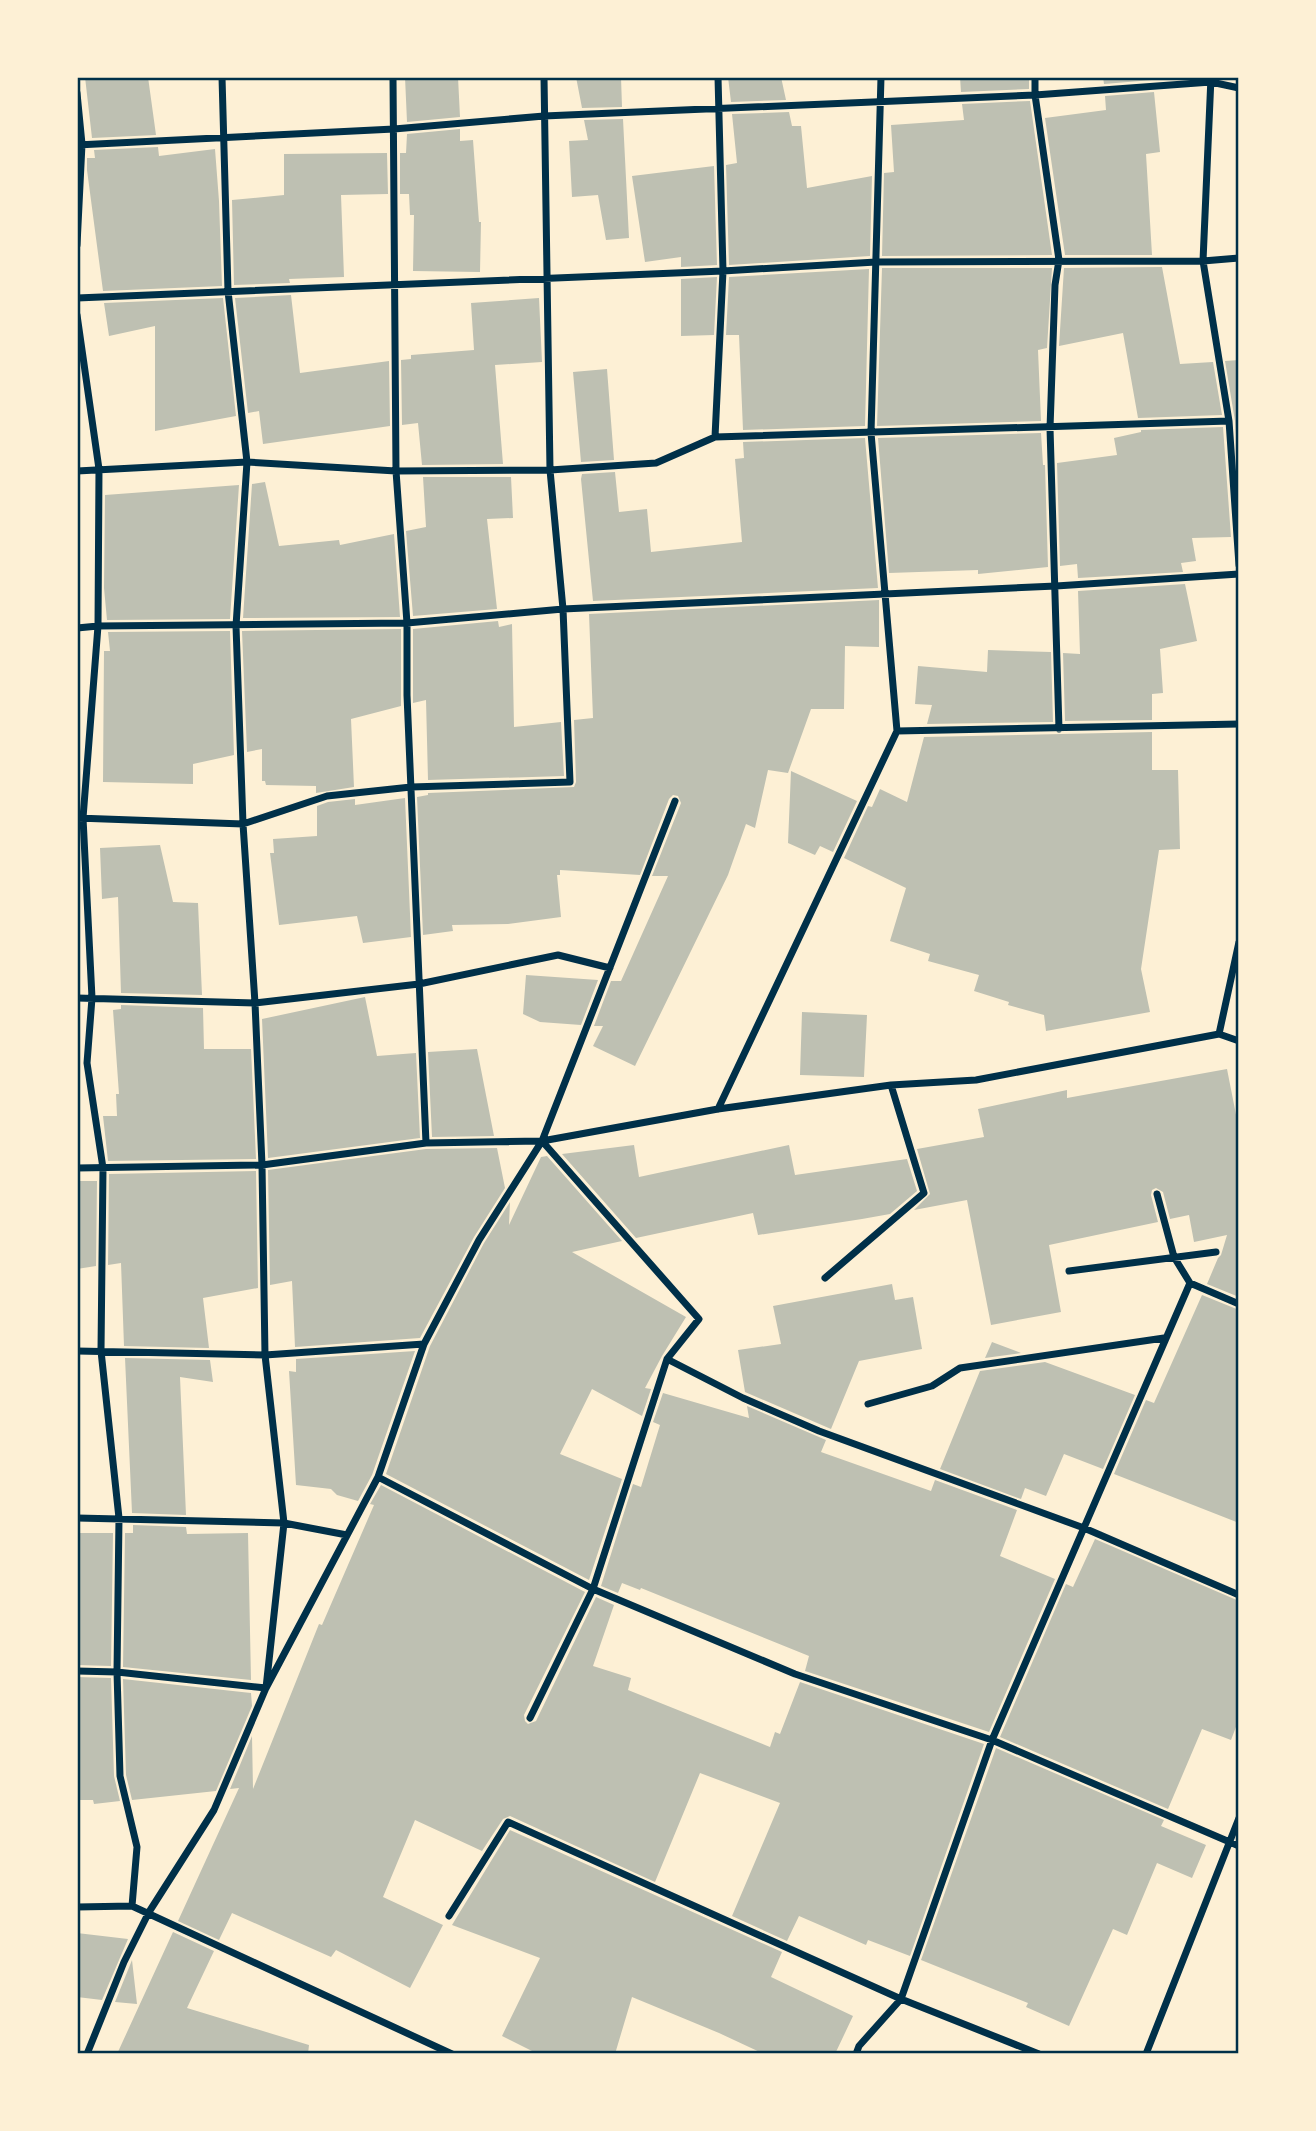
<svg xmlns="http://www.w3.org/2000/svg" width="1316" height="2131" viewBox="0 0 1316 2131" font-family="Jost,sans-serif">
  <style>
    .building { fill: #bec0b2 }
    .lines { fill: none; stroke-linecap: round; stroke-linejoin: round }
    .minor { stroke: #003049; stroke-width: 7 }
    .neatline { fill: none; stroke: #003049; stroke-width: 2.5 }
  </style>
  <rect width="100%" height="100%" fill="#fdf0d5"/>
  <!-- building -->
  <path class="building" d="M85 77H148L156 135 92 138Z
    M405 77H458L460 117 407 122Z
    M576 77H621L622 107 582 108Z
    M728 77H781L786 100 731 102Z
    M960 77H1029V89L961 92Z
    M1103 77H1152V80L1104 84Z
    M1154 92 1160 152 1146 154 1152 255H1065L1045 118 1106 110 1105 96Z
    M1030 101 1052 255 882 256 884 173 894 172 891 125 964 120 962 104Z
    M789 112 792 126H801L807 188 872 176 870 256 729 265 726 165 737 163 732 114Z
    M623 119 629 238 606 240 598 195 572 197 569 141 588 140 584 120Z
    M460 129V141L473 140 479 222H481L480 272 413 271 414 215H410L409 194H400V153H406L407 134Z
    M158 147 159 156 215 149 219 201 222 286 103 291 87 170V158H95L94 150Z
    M387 153 388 194 341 195 344 277 289 279 290 283 234 285 232 200 284 195V154Z
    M714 166 717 265 681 267V257L645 262 632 176Z
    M1162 267 1180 364 1213 362 1222 415 1138 418 1123 333 1059 346 1064 268Z
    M882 268H1052L1047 348 1038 350 1041 421 877 426Z
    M869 269 865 426 743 430 739 335H726L729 277Z
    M717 277 714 335 681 336V279Z
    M291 295 300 373 389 361 390 426 263 444 259 411 248 413 235 298Z
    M223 298 236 416 155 431V326L109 336 104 303Z
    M539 298 542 362 495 365 503 464 422 465 418 423 402 425 401 360 411 359V355L474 350 471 303Z
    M1239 360V477L1235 421 1225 361Z
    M607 369 614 460 581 462 573 372Z
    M1223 427 1231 537 1192 538 1196 561 1181 563 1183 572 1078 578 1077 564 1060 566 1057 463 1117 455 1114 438 1141 432V430Z
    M1041 433 1043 465H1045L1048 567 978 574V570L889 573 878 438Z
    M865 438 878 588 593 601 581 479 582 474 615 472 619 512 647 509 651 552 742 542 735 459 744 458 743 442Z
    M423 477H511L513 518 487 519 497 609 413 616 406 531 426 527Z
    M265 482 279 546 339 540 340 545 394 534 400 617 243 618 252 484Z
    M239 485 230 619 107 620 104 588 105 495Z
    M1185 584 1197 641 1160 649 1163 693 1152 694V720L1065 721 1063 653 1080 654 1078 591Z
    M879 600V647L845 646 844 709H811L788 773 768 770 755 828 746 824 728 875 635 1066 593 1046 603 1026H594L611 981H621L668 876H652L681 803 678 796 673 795 669 799 640 875 560 870V875H557L561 917 508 924 452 925 453 931 423 935 417 797 428 795V793L574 787 576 782 574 720 593 718 589 614Z
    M498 621 499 627 512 624 514 727 561 722 564 776 428 780 426 700 413 703V629Z
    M401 629V706L351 719 354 787 316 793V786L266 785 265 781H262V749L247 752 242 631Z
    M230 631 234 755 193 764V784L103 782 104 651H110L108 632Z
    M988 650 1051 652 1053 722 927 724 932 705 915 704 918 666 987 672Z
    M1152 732V770H1178L1180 849 1159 850 1141 969 1150 1012 1046 1031 1044 1015 1008 1005 1009 1002 974 991 979 975 928 961 930 954 890 941 906 888 844 858 868 806 872 807 880 789 907 802 924 737Z
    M791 771 857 801 833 852 820 846 815 855 788 843Z
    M405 798 411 937 363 943 357 916 279 925 270 853H274L273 839 317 836V806L328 802 355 799V805Z
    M160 845 173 902 198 903 202 995 121 993 118 897 102 899 100 848Z
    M526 975 598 980 581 1025 540 1022 523 1014Z
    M365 997 377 1056 416 1053 420 1138 268 1158 262 1019Z
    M121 1005 203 1008 204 1049H251L256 1159 108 1161 103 1116H117L116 1094H119L113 1010 121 1009Z
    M802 1012 867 1015 864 1077 800 1075Z
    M477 1049 494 1136 432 1137 428 1052Z
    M1227 1069 1239 1130V1297L1207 1284 1218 1258 1221 1255 1227 1235 1194 1242 1189 1215 1170 1219 1163 1192 1156 1188 1152 1190 1151 1195 1158 1222 1049 1245 1061 1312 991 1325 967 1200 914 1210 930 1194 917 1149 984 1137 978 1109 1067 1090V1098Z
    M634 1145 639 1177 789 1145 795 1175 907 1159 917 1191 890 1214 862 1219 758 1235 753 1213 636 1238 562 1154Z
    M497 1148 505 1188 474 1237 420 1338 295 1347 292 1281 270 1285 268 1170 426 1149Z
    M547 1156 622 1241 572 1252 686 1317 662 1356 645 1388 651 1389 642 1416 592 1389 560 1454 622 1479 589 1580 386 1474 430 1346 484 1243 510 1202 509 1225 541 1157Z
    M256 1171 258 1288 203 1298 209 1348 124 1346 121 1263 108 1265 109 1174Z
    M77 1181H97L96 1266 77 1269Z
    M892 1284 895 1300 913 1297 922 1349 859 1361 831 1429 745 1392 738 1350 781 1344 773 1306Z
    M1202 1295 1239 1310V1523L1114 1474 1146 1400 1154 1403Z
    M992 1342 1021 1353 985 1358Z
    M415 1351 372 1475 358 1501 337 1495 331 1489 296 1485 289 1371 296 1372V1359Z
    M125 1358 210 1360 213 1382 180 1377 186 1515 132 1513Z
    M1045 1362 1135 1395 1103 1469 1064 1454 1046 1496 1025 1488 1021 1499 940 1469 980 1371Z
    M663 1393 749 1418 747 1406 826 1440 821 1452 931 1491 935 1480 1017 1510 1000 1556 1055 1579 989 1732 805 1671 809 1656 641 1588 640 1590 622 1583 618 1593 601 1586 633 1484 641 1487 660 1425 653 1422Z
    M381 1485 585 1592 524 1715 525 1721 528 1724 536 1721 596 1597 614 1605 593 1666 631 1678 628 1690 770 1747 775 1732 780 1734 800 1682 984 1744 910 1956 868 1940 866 1945 799 1916 787 1941 732 1916 780 1803 700 1773 655 1882 510 1816 503 1819 482 1851 415 1820 383 1897 443 1925 410 1988 336 1950 331 1957 232 1913 219 1940 178 1921 239 1788 230 1789 252 1736 253 1789 319 1624 322 1625 374 1505 370 1504Z
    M133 1525 186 1527 187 1534 248 1533 251 1680 123 1667 125 1533H133Z
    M77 1533H113L111 1666 77 1665Z
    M1095 1539 1239 1601V1719L1231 1740 1202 1729 1168 1809 1000 1737 1066 1584 1073 1587Z
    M77 1677 111 1678 114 1776 120 1801 94 1804 93 1800H77Z
    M123 1679 251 1693 252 1706 216 1791 132 1800 126 1775Z
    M996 1748 1164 1820 1161 1826 1206 1845 1192 1878 1157 1863 1127 1935 1113 1929 1069 2026 1026 2007 1028 2003 921 1960Z
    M510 1830 782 1952 771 1977 853 2016 835 2054H764L719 2033 632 1997 615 2054H538L502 2036 540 1958 452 1925Z
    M173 1932 214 1951 187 2008 309 2045 308 2054H117Z
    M77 1933 128 1939 102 2000 77 1997Z
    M132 1960 137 2004 115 2002 130 1965Z"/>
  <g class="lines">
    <!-- minor -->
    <path class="minor" d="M393 77 396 471 407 623V695L426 1143
      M1035 77V95L1059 260 1055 285 1050 428 1059 729
      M1211 77 1203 261 1229 421 1239 565
      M77 93 82 144 77 245
      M77 145 394 129 544 116 1035 95 1211 82 1239 88
      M77 298 723 271 876 262 1203 261 1239 258
      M77 315 99 469 98 626 83 818 92 998 87 1063 103 1168 101 1351 119 1518 117 1672 120 1776 137 1847 132 1906
      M715 437 723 271 718 77
      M77 471 247 462 396 471 550 470 656 463 715 437 1229 421
      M77 628 98 626 407 623 563 609 1056 586 1239 574
      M897 731 1239 724
      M77 818 243 824 327 796 411 787 570 782 563 609 550 470 544 77
      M77 998 255 1003 419 984 558 955 610 968
      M1219 1034 1239 942
      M718 1109 897 731 871 433 881 77
      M77 1168 262 1165 426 1143 542 1141 718 1109 891 1085 976 1080 1219 1034 1239 1041
      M1157 1194 1174 1257 1190 1283 1239 1304
      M1069 1271 1216 1252
      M825 1278 924 1193 891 1085
      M77 1351 265 1355 424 1344
      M667 1359 743 1398 819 1431 1084 1528 1239 1595
      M868 1404 932 1386 960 1368 1164 1338
      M378 1477 593 1589 795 1674 992 1740 1239 1846
      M77 1518 284 1523 347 1535
      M77 1671 117 1672 266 1688 284 1523 265 1355 262 1165 255 1003 243 824 236 626 247 462 228 291 222 77
      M530 1718 593 1589 667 1359 699 1319 542 1141
      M77 1907 132 1906 452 2054
      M449 1916 508 1822 901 1999 1039 2054
      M87 2054 124 1962 149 1912 214 1810 266 1688 378 1477 424 1344 479 1240 542 1141 675 801
      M856 2054 859 2046 901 1999 992 1740 1190 1283
      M1146 2054 1239 1818"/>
  </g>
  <!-- border -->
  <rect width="1316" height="2131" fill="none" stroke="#fdf0d5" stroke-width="158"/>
  <rect x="79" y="79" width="1158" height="1973" class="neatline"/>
</svg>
